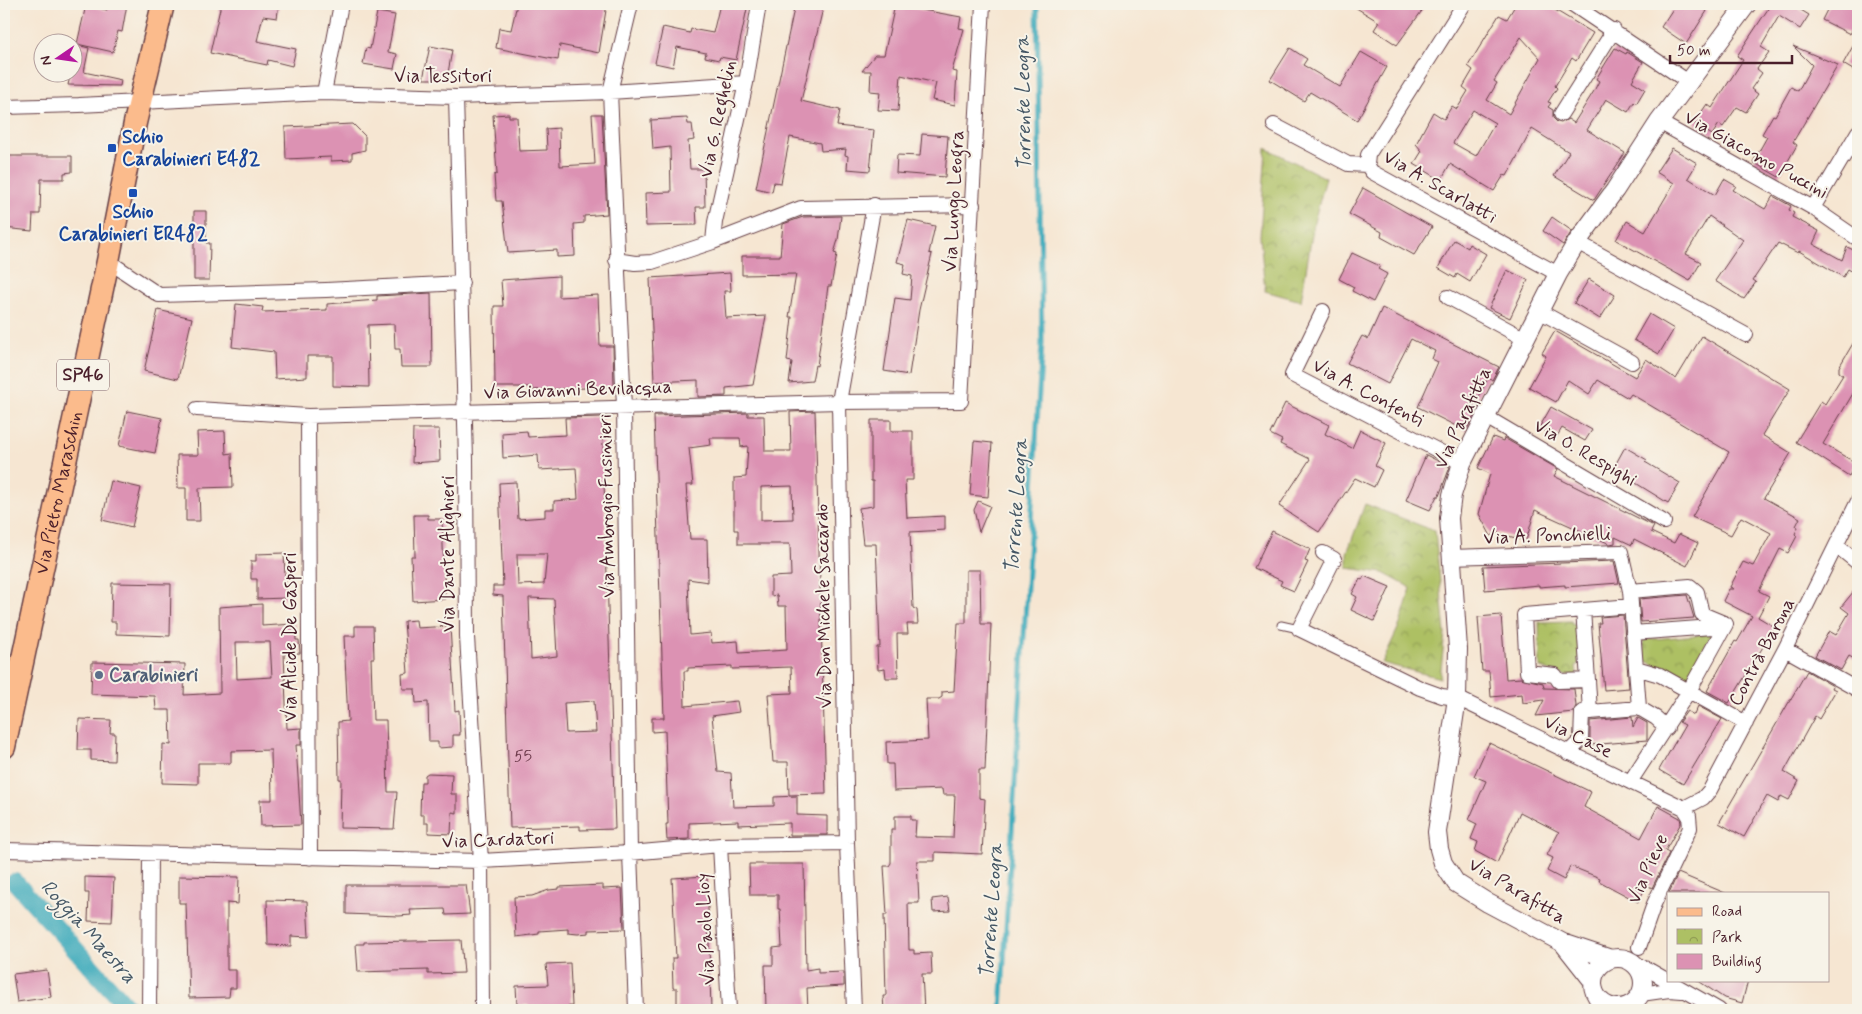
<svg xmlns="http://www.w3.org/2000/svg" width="1862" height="1014" viewBox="0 0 1862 1014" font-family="Mynerve,sans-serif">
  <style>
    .park { fill: url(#park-crowns); stroke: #7c7048 }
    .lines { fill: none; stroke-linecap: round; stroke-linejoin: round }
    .stream { stroke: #3daabb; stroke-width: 5 }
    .canal { stroke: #3daabb; stroke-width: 18 }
    .building { fill: #dc92b3; fill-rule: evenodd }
    .service-casing { stroke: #643d44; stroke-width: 9 }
    .minor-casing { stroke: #643d44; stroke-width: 16 }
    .tertiary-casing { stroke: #643d44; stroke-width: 20 }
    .primary-casing { stroke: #643d44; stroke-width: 25 }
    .service { stroke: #fff; stroke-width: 7 }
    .minor { stroke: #fff; stroke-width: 14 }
    .tertiary { stroke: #fff; stroke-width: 18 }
    .primary { stroke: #fbbb8c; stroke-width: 22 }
    .transit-dot { fill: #1a4fb4; stroke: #f7f3e8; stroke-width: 2 }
    .service-dot { fill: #5c6f8a; stroke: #f7f3e8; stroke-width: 2 }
    .labels { text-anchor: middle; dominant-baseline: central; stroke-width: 4; stroke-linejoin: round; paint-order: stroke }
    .number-label { font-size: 16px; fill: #6e3c4d }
    .shield { fill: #f7f3e8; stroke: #7e5f64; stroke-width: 1 }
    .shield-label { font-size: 18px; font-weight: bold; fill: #4a1f2b }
    .street-label { font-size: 19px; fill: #4a1f2b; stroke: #f7f3e8 }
    .transit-label { font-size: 19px; font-weight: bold; fill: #164399; stroke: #f7f3e8; text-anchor: start }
    .service-label { font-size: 19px; font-weight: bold; fill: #4e5e75; stroke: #f7f3e8; text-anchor: start }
    .water-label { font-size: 20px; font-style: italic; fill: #455765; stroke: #f7f3e8 }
  </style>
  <defs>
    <pattern id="park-crowns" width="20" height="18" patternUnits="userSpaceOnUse" patternTransform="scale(1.25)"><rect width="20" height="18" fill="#adc064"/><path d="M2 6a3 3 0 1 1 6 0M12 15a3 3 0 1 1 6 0" fill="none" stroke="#8f9b53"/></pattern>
  </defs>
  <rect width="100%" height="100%" fill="#f7f3e8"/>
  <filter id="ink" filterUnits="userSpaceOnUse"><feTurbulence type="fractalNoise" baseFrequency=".02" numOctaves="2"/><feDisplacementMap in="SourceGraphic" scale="10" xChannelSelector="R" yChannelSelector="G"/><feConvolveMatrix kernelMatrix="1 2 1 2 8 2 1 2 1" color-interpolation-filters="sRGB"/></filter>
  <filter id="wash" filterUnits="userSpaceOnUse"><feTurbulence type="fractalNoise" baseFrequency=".0096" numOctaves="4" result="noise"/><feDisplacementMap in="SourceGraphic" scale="20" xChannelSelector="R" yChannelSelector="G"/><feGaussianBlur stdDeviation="1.12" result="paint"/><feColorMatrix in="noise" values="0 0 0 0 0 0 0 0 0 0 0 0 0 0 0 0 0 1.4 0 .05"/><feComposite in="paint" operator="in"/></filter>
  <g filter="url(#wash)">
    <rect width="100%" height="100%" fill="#f6e6d2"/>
    <!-- park -->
    <path class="park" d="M1266 148 1326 178 1314 222 1301 301 1265 291 1260 236Z
      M1365 504 1435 531 1445 633 1440 678 1382 663 1400 624 1411 588 1383 573 1347 568V553Z
      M1571 621 1574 625H1581L1583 660 1576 667 1577 676 1574 678 1540 668 1539 622Z
      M1713 631 1687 682 1645 660 1643 640 1697 635Z"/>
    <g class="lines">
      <!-- stream -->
      <path class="stream" d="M1001 1010 1042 343 1037 4"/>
      <!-- canal -->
      <path class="canal" d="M15 882 130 1010"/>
    </g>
    <g id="blocks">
      <!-- building -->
      <path class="building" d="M108 4H127L122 32 118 31 113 52 77 44 86 5 107 10Z
        M221 4H279L277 18 263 16 257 41 296 49 292 66 268 60 267 65 210 53Z
        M517 4H607L599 53 560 45 558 60 496 48 499 28 511 30Z
        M720 4H748L736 60 720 57 719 60 705 57 706 53 677 47 673 67 655 63 663 27 690 33 691 29 713 33Z
        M795 4H824L801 101 840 110 837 126 874 130 870 171 847 169 848 156 845 155 846 149 821 151 820 143 790 137 781 183 774 182 772 192 756 188Z
        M1350 4H1417L1424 8 1397 45 1374 30 1379 22Z
        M1516 4H1545L1593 33 1576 61 1572 58 1555 86 1557 88 1548 102 1551 103 1548 107 1553 110V118L1557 122 1561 123 1568 119 1574 123 1594 91 1599 81 1596 79 1615 48 1626 54 1627 52 1643 62 1632 81 1645 89 1636 104 1634 102 1628 112 1606 99 1587 130 1625 153 1594 200 1554 176 1569 152 1532 129 1507 176 1504 175 1494 191 1450 164 1441 180 1414 164 1422 151 1416 144 1433 112 1444 119 1452 106 1457 109 1468 91 1463 87 1473 70 1468 66 1499 15 1507 19ZM1521 37 1540 58 1509 114 1487 100 1497 83 1494 81ZM1473 110 1495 123 1476 156 1453 143Z
        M1676 4H1696L1707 11 1686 44 1661 27Z
        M1759 4H1791L1809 15 1800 29 1779 16 1761 47 1769 52 1757 69 1762 73 1751 89 1758 94 1746 112 1737 107 1723 127 1719 124 1712 135 1694 123 1707 104 1712 108 1743 60 1737 56 1768 9Z
        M1830 4H1858V21L1850 34 1822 20Z
        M895 5 961 17 959 28 964 29 952 71 957 72 955 105 932 100 936 83 901 75 898 111 878 110 880 92 870 91 871 71H862L875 55H884Z
        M377 12 395 15 388 52 397 54 394 69 363 64 366 48 370 49Z
        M1858 37V73L1843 64Z
        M77 45 89 48 84 72 121 80 120 86 68 85Z
        M430 46 452 50 447 79H423Z
        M1793 46 1838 65 1793 142 1797 145 1779 177 1753 162 1767 137 1762 134 1773 115 1775 116 1791 87 1798 91 1812 65Z
        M1290 48 1307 59 1303 65 1340 87 1361 52 1387 67 1357 120 1310 92 1304 101 1270 80Z
        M509 114V117H517L519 151 547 150 546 129 559 128 560 166 595 164 592 114H602L607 214 584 216V223L574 224 575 256 557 257V250L508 253 502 201H496L494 175 497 174 493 115Z
        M687 118 688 124H692L694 140 688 141 690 169H704L705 207H696L697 225 646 226 645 193 671 192 670 147 653 149 651 120Z
        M353 124 365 136V150L352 153V160L331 161V157L286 159 285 127Z
        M922 134 948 136 945 177 896 173 897 155 920 156Z
        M1672 148 1697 163 1688 178 1715 195 1724 179 1736 186 1733 190 1765 209 1773 196 1791 206 1789 210 1794 213 1792 217 1819 231 1813 244 1842 260 1847 247 1858 252V275L1848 269 1843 277 1799 251 1798 253 1778 243 1753 280 1756 282 1744 299 1715 281 1743 240 1709 216 1686 254 1701 262 1690 281 1616 240 1627 221 1645 232 1674 183 1656 172Z
        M4 156H72V172L64 173V179H41L40 214H33L32 231 4 228Z
        M1363 188 1432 227 1414 255 1381 237 1382 232 1349 214Z
        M194 211H206V243H210L209 280H194Z
        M841 216 838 240 834 253 837 254 831 286H828L817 366 815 365 812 381 789 383 792 362 787 361 792 317H789L796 274 742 275V256H780L783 224 803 217Z
        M1552 217 1572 231 1563 245 1543 231Z
        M908 220 935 226 929 253 932 254 919 310 909 375 884 371 895 298 910 300 912 276 903 274 905 264 897 262Z
        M1454 240 1468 248 1469 244 1486 254 1470 282 1457 274 1455 278 1438 268Z
        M1352 253 1380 266 1378 269 1387 274 1373 302 1352 291 1354 287 1339 279Z
        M1507 270 1528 280 1510 318 1489 308Z
        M730 273 731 291H724L726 318 766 316 753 385 726 388V396L698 397V380L654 382 650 278Z
        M559 276V297L598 295 600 346H613L614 387 532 390V387H495L494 306H503L501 280Z
        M1589 279 1615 295 1600 319 1574 303Z
        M431 293 432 367H401L400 349H395L394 324 368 325 369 387 333 386V356H307V377L275 379 274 352 232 347 236 304 263 307 262 312 327 310V304L377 300V296Z
        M1382 308 1499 367 1492 380 1488 378 1477 401 1481 403 1466 431 1418 407 1438 362 1432 359 1435 351 1411 339 1388 384 1347 363 1362 336 1368 339Z
        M158 310 192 318 178 379 144 371Z
        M1649 314 1674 329 1659 354 1634 340Z
        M1555 331 1635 377 1646 359 1676 379 1702 336 1790 389 1762 435 1791 453 1764 498 1800 518 1796 526 1798 527 1795 534 1797 536 1788 553 1780 549 1759 591 1769 596 1758 617 1775 627 1729 703 1707 691 1735 641 1737 642 1752 616 1723 601 1729 589H1734L1730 587 1743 562 1753 566 1771 533 1741 517 1731 535 1692 517 1729 452 1631 394 1628 398 1598 380 1589 394 1568 380 1556 402 1529 387 1546 356 1542 353Z
        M1858 335V385L1823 444 1856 463 1849 476 1796 442 1821 401 1825 404 1843 375 1839 372V367Z
        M1285 403 1329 425 1325 434 1352 448 1360 430 1386 443 1375 466 1382 470 1374 487 1355 478 1319 532 1279 506 1310 459 1280 444 1282 440 1270 434Z
        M1551 407 1592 430 1585 441 1562 428 1556 438 1539 428Z
        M127 411 162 418 155 453 119 446Z
        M815 411 826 794 789 795 788 762H773L768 694 792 693 791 667 732 669V666L688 668V671H684L685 706 737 701 739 712 712 716 718 772 731 773 733 807 774 806V797L797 796V815L827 816V835H790V823L738 825V821L689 823V839L667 840 666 824H668L665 731 652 732V718H664L654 416 748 413V416H764L765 451H791L790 412ZM710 438H740L741 447 748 446 746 477 734 478V530H738V544H790L791 576 771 577V596L777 595 778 606H786L787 650 739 653 738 641 712 643 711 633 690 635 688 579 708 582 707 539H690L686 485H693L689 448 711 445ZM792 486 793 519 761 520V487Z
        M602 417 615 829 580 830V826L510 828 503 596 493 595V586H503L499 483 516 482 518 519 545 517V509H554V501L578 499 576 468 539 470 538 455 503 458 502 433 527 431 528 437 566 435 565 418ZM517 554H547L544 584 518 585ZM529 598 554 599 557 656 531 659ZM594 701 596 732 566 733 564 703Z
        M871 420H891V431H913V480H905L907 518 945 516V530L910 532 913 608 917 610 918 624H907L908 634H897L898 678H886L885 669 878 670 877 647H880L876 544H863L859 508 873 506V481H871Z
        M413 429H439L440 461 412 463Z
        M225 431 226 454 232 453 233 487 199 488 200 521H186V488H178L177 455H198L197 432Z
        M1493 437 1503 441 1504 438 1558 469 1554 476 1654 526 1651 532 1674 543 1679 534 1698 543 1687 566 1634 539 1632 545 1615 537V543L1610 544 1535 510 1526 541 1498 533 1491 536 1479 514 1490 474 1478 468Z
        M974 441 992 443 988 497 970 495Z
        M1625 447 1647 460 1645 462 1680 483 1668 503 1613 469Z
        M1426 455 1450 467 1439 496H1437L1430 510 1406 500Z
        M111 481 141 488 132 527 102 520Z
        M978 501 990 506 979 532 974 510Z
        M414 515H428V519H442L445 599 413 601 411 556H415Z
        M1272 531 1310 549 1305 561 1308 562 1294 591 1280 585 1282 581 1254 568Z
        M284 553 286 598 257 599V579H251V561H256V554Z
        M1614 561 1619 583 1565 587V585L1539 587V585L1485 590 1483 566Z
        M966 570H980L981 624H991L985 770H979V798L985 799 982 854 935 852V861H917L919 903H908L909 950H914V954L931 953 932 974H922L924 1010H884L883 996H886L884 915H887L884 866H889L891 863V829H895V816H911V820H916L915 837 953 838 955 795H943L942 789 894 791 893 764H887L886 742 928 740 926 699H939L942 697V692L954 691 958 623H966Z
        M1364 576 1390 587 1374 621 1351 610 1357 597 1352 594 1360 579 1362 580Z
        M112 583 171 584 170 636 116 634V622H111Z
        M1858 586V661L1849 656 1841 670 1815 656 1829 631 1836 635 1849 613 1841 607Z
        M1687 595 1694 618 1641 622 1639 599Z
        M262 604V626L295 624 296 640H299L300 653 284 654 287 729 301 728V745H296L301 825 261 826 260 800H272L271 750 231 751V763H198V784L162 783 163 744 171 745 170 710H156L155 696 91 694 92 662 185 664 184 695 220 693 219 607ZM236 642H270L272 677 237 679Z
        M1501 615 1506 679 1521 678 1543 683 1544 688 1574 689 1576 706 1573 712 1536 716 1544 700 1523 703 1522 694 1491 697 1489 671H1482L1478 617Z
        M1623 615 1629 688 1604 690 1598 623H1601L1600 617Z
        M416 620 417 628 450 626 455 711 459 710 460 735H453V747L438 748V742H429L428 702 416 703 415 689H403L402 674 408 673 404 621Z
        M355 626H373L374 658H371L373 720H386L388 792H397L394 829 340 828 341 779H339L338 722 348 721 344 636H355Z
        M1807 671 1833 686 1832 688 1836 690 1819 719 1815 716 1784 772 1799 781 1789 800 1781 796 1778 802 1767 796 1744 837 1719 823Z
        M1698 706 1722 719 1683 784 1659 770 1685 725 1679 722 1687 711 1694 715Z
        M1632 717 1633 727 1638 718 1647 723V740L1590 745V721Z
        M79 719 111 720 110 733H115L114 761 91 760V750H78Z
        M1489 743 1591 792 1584 807 1641 838 1658 806 1680 818 1681 823 1665 851 1669 853 1652 888 1647 885 1638 902 1599 881 1600 878 1570 866 1564 880 1547 871 1553 858 1547 855 1559 832 1520 812 1497 863 1475 851 1478 842 1471 839 1477 824 1469 820 1486 781 1474 776Z
        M428 773 452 774 451 794H457V813L452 812 451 834 428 833V823H424V815H420L421 782H425V775Z
        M749 864H804L806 970 818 968V973L844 972V986L807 988 808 1010H766L765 965H773V948L782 947 780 909H778V895H750Z
        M1678 873 1725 893H1669Z
        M179 876 239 877 238 904 227 903V970H236V988H230L229 997 189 998 186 903H179Z
        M707 876 711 1010H677V988H673L672 958H676L672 878Z
        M85 877 114 878 112 922 88 921 89 893H85Z
        M346 885H466L470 914 446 915 445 909 410 910 411 915 399 916 346 914Z
        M603 885V889L622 888 624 929 589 930V933L578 934 568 933V929L539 931V934L516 937 514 897 532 896 549 890 559 889V887Z
        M948 897 950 911 933 912 932 899Z
        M267 900 307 901 309 937 291 936V946L268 945Z
        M461 940 464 973 428 974V970L358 972 356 944H364V942Z
        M570 963 572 1006 563 1007V1010H529L528 1005H517L516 986 548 985 546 964Z
        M47 970 51 997 17 1002 13 974Z
        M1697 980H1748L1742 1003 1724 998Z"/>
    </g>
  </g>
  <g filter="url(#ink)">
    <use href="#blocks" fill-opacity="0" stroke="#643d44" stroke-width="1"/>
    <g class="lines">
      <!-- service casing -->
      <g class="service-casing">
        <path id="service" d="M1281 625 1299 629"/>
      </g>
      <!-- minor casing -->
      <g class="minor-casing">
        <path id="minor" d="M631 4 610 92 624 407 630 853 636 1010
          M1572 4 1690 83
          M324 93 341 4
          M456 97 466 459 467 637 481 861 482 1010
          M4 107 79 105 324 93 456 97 610 92 746 83
          M1561 114 1614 30
          M1659 122 1813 208 1858 239
          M1274 125 1348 164 1367 165 1372 172 1558 274
          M1367 165 1368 155 1464 4
          M1813 208 1858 132
          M713 242 715 222 746 83 759 4
          M1577 242 1746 335
          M616 260 635 263 652 262 713 242 801 208 973 205
          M108 261 159 295 326 290 462 283
          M1448 297 1525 339
          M1323 311 1292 375 1462 463
          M1539 311 1632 362
          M197 409 308 416 839 402 961 401 983 4
          M308 416 310 858
          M1486 417 1664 522
          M1837 546 1858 563
          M1323 553 1334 559 1299 629 1420 688 1442 696 1457 698 1684 808
          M1450 557 1621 552 1630 591 1636 668 1660 675 1746 723
          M1583 610 1588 680
          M1633 633 1712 627 1726 624
          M1785 649 1858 690
          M1636 668 1639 708 1656 718 1667 728
          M1590 712 1639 708
          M1568 753 1581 740 1582 712H1590L1588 680 1559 681 1555 675 1527 672 1524 615 1631 606
          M1630 782 1689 691 1726 624 1702 614 1697 592 1690 586 1630 591
          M1684 808 1703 798 1710 790 1785 649 1858 501
          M720 845 729 1010
          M4 850 481 861 630 853 720 845 847 843
          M150 854 149 1010H153
          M1639 947 1654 904 1690 828 1689 816 1684 808
          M1633 963 1649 970 1719 1010
          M1641 994 1669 990 1682 991
          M854 1010 847 843 839 402 874 205"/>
      </g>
      <!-- tertiary casing -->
      <g class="tertiary-casing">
        <path id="tertiary" d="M1563 943 1593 981
          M1593 983a25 25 0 1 1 50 0a25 25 0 1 1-50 0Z
          M1611 959 1563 943 1488 903 1456 883 1443 863 1439 849 1437 832 1457 698 1458 649 1449 518 1452 495 1462 463 1558 274 1577 242 1615 190 1659 122 1747 4"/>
      </g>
      <!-- primary casing -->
      <g class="primary-casing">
        <g id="primary">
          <path id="s1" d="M4 747 108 261 135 123 163 4"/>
        </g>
      </g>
      <!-- service -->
      <use href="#service" class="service"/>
      <!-- minor -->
      <use href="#minor" class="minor"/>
      <!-- tertiary -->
      <use href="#tertiary" class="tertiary"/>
      <!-- primary -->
      <use href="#primary" class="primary"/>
    </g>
  </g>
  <!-- markers -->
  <g class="transit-dot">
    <rect x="107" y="143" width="10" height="10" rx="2.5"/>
    <rect x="128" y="188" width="10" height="10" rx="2.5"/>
  </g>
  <circle class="service-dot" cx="99" cy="675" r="5"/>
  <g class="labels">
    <!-- number labels -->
    <g class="number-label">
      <text x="523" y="756">55</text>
    </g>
    <!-- shield labels -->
    <rect class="shield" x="57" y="359.5" width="52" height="31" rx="4"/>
    <g class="shield-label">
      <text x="83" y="375">SP46</text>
    </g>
    <!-- street labels -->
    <g class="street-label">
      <text x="443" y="76">Via Tessitori</text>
      <text transform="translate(718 119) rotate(-78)">Via G. Reghelin</text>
      <text transform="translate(1756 155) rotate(29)">Via Giacomo Puccini</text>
      <text transform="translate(1440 187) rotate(30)">Via A. Scarlatti</text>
      <text transform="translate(954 201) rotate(-87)">Via Lungo Leogra</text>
      <text transform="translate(578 390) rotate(-2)">Via Giovanni Bevilacqua</text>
      <text transform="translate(1368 393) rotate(28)">Via A. Confenti</text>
      <text transform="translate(1463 418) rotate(-65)">Via Parafitta</text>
      <text transform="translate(1585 453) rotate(30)">Via O. Respighi</text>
      <text stroke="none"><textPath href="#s1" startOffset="260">Via Pietro Maraschin</textPath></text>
      <text transform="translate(607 506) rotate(-91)">Via Ambrogio Fusinieri</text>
      <text transform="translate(1547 536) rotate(-2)">Via A. Ponchielli</text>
      <text transform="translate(448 554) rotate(-90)">Via Dante Alighieri</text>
      <text transform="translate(824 606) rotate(-91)">Via Don Michele Saccardo</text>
      <text transform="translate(290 637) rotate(-90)">Via Alcide De Gasperi</text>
      <text transform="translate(1762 652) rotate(-62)">Contrà Barona</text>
      <text transform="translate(1578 737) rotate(26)">Via Case</text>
      <text transform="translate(498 840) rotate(-2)">Via Cardatori</text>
      <text transform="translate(1648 869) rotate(-66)">Via Pieve</text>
      <text transform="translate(1517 891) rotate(31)">Via Parafitta</text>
      <text transform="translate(706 929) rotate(-93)">Via Paolo Lioy</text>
    </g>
    <!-- transit labels -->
    <g class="transit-label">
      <text x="122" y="137">Schio<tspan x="122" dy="22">Carabinieri E482</tspan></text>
      <text x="133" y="212" text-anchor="middle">Schio<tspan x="133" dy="22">Carabinieri ER482</tspan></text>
    </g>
    <!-- service labels -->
    <g class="service-label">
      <text x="109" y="675">Carabinieri</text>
    </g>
    <!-- water labels -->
    <g class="water-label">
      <text transform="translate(1024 103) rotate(-91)">Torrente Leogra</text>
      <text transform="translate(1017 506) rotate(-86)">Torrente Leogra</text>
      <text transform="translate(992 911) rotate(-86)">Torrente Leogra</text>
      <text transform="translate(88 932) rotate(48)">Roggia Maestra</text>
    </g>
  </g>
  <!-- margin -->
  <rect width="1862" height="1014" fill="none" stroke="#f7f3e8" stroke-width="20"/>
  <!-- legend -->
  <rect x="1667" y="892" width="162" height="90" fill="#f7f3e8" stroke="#b29e9c"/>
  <rect x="1677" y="908" width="25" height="8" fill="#fbbb8c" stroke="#b29e9c"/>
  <text x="1712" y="916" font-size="15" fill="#4a1f2b">Road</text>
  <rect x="1677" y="929" width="25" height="15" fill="url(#park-crowns)" stroke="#b29e9c"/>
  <text x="1712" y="942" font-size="15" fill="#4a1f2b">Park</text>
  <rect x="1677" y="954" width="25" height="15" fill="#dc92b3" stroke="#b29e9c"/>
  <text x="1712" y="966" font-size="15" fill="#4a1f2b">Building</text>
  <!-- north arrow -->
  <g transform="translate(58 58) rotate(257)"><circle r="24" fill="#f7f3e8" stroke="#b29e9c"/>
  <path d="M0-4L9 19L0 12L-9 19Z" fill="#b5179e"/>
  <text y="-8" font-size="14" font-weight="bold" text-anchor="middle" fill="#4a1f2b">N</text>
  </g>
  <!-- scale -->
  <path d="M1670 55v8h122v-8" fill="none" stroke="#4a1f2b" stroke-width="2.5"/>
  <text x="1677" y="55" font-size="15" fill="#4a1f2b" stroke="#f7f3e8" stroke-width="4" paint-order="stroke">50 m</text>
</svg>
